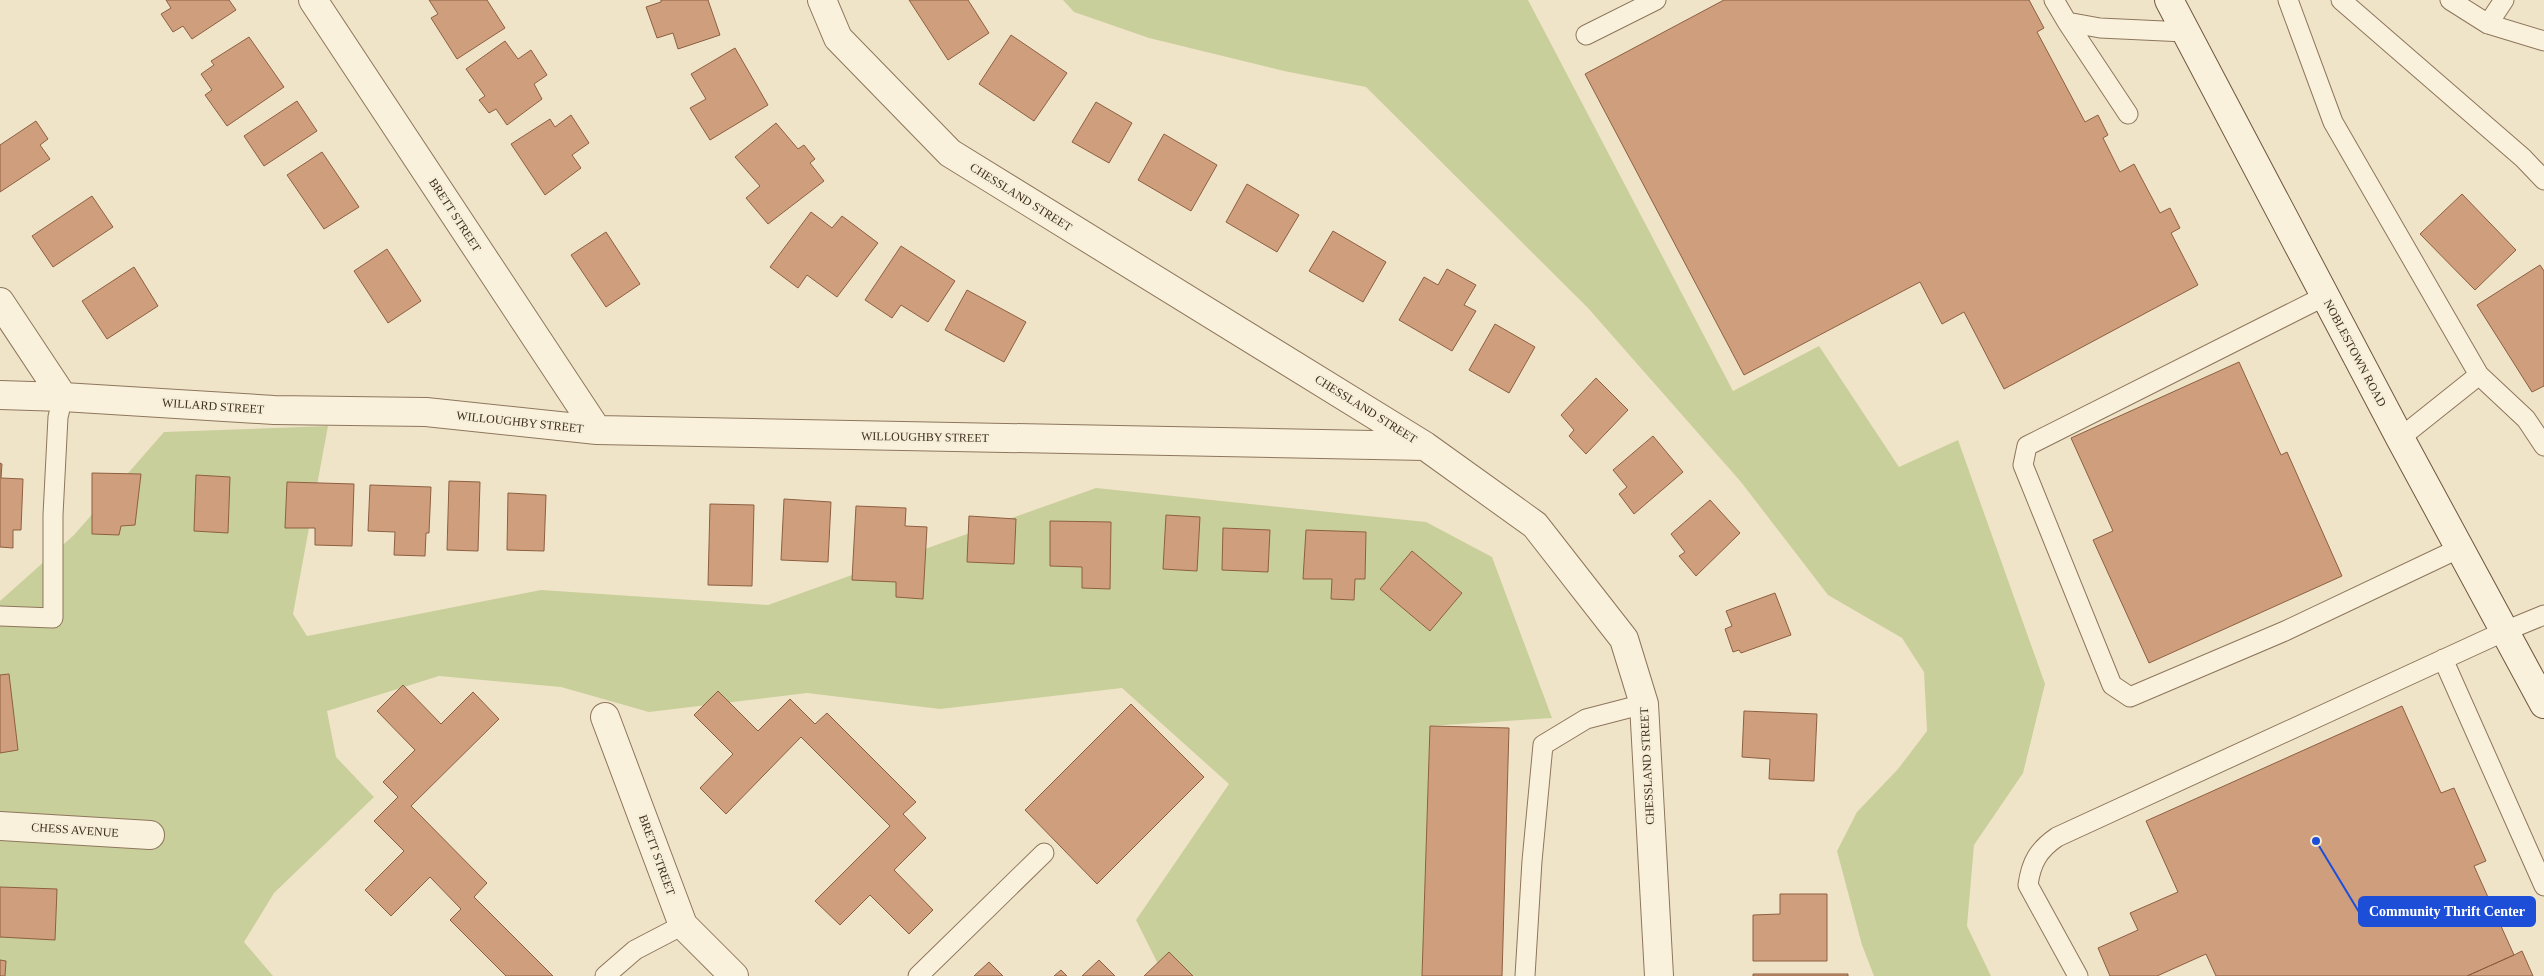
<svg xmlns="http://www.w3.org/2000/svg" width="2544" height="976" viewBox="0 0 2544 976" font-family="'Times New Roman',serif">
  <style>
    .green { fill: #c9cf9b }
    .building { fill: #cf9f7d; stroke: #8d5f41 }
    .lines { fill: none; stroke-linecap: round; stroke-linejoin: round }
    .service-casing { stroke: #8d765c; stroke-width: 21 }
    .minor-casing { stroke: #8d765c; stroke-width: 30 }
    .secondary-casing { stroke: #6f573f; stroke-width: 30 }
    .service { stroke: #faf1dc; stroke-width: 19 }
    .minor { stroke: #faf1dc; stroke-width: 28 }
    .secondary { stroke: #faf1dc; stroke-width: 28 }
    .labels { text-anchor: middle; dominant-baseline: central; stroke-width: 4.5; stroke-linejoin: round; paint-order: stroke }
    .street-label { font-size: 12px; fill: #3d2e20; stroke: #f7eed8 }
    .leader { fill: none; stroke: #1d4ed8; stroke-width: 2 }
    .callout-dot { fill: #1d4ed8; stroke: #f7eed8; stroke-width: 2 }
    .callout { fill: #1d4ed8; stroke: #1d4ed8; stroke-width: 2 }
    .callout-label { font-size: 14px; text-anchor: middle; font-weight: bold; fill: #fff }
  </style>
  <rect width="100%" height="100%" fill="#f0e4c8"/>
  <!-- green -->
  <path class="green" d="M1063 0H1528L1733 391 1819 346 1899 467 1958 440 2045 684 2023 773 1974 845 1967 926 1991 976H1874L1862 945 1837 851 1857 812 1898 769 1927 731 1924 672 1902 638 1828 595 1741 482 1588 308 1366 87 1284 71 1149 38 1074 12Z
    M328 426 293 614 307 636 541 590 768 605 1096 488 1426 522 1492 557 1552 718 1430 726 1422 976H1164L1136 920 1229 784 1122 688 940 709 807 693 649 712 561 687 439 676 327 711 336 757 374 797 274 893 244 942 273 976H0V601L74 535 164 432Z"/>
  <!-- building -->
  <path class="building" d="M166 0H229L236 10 192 39 183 26 173 32 161 14 171 8Z
    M429 0H487L505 28 457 59 431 18 438 14Z
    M661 0H708L720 35 678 49 673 33 657 38 646 7 661 2Z
    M909 0H968L989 33 948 60Z
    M1724 0H2029L2044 28 2037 32 2085 122 2098 115 2108 135 2103 138 2120 172 2134 164 2160 213 2170 208 2180 228 2171 233 2198 285 2004 389 1964 312 1942 324 1920 282 1744 375 1585 74Z
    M1011 35 1067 73 1034 121 979 84Z
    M249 37 284 87 227 126 205 95 212 90 201 74 214 65 211 61Z
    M505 41 518 59 531 50 547 75 534 84 542 99 507 125 496 109 489 113 479 100 485 96 466 69Z
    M735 48 768 105 710 140 690 108 706 99 691 74Z
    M297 101 317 131 264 166 244 136Z
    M1096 102 1132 123 1109 163 1072 142Z
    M571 115 589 143 572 155 581 168 545 195 511 144 550 119 555 127Z
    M36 121 48 139 40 145 50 159 0 192V145Z
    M776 123 798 149 804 145 815 159 810 163 824 181 768 224 746 198 760 186 735 157Z
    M1164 134 1217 165 1191 211 1138 180Z
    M322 152 359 207 324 229 287 175Z
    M1247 184 1299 215 1277 252 1226 222Z
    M2462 194 2516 250 2475 290 2420 234Z
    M92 196 113 227 53 267 32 236Z
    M811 212 832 228 842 216 878 243 837 297 807 275 798 288 770 267Z
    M1333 231 1386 262 1363 302 1309 271Z
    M606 232 640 284 606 307 571 255Z
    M901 246 955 281 928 322 901 305 892 318 865 300Z
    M387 249 421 301 388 323 354 271Z
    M2540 265 2544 271V386L2532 392 2477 305Z
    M134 267 158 306 107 339 82 301Z
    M1447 269 1476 285 1464 305 1476 311 1452 351 1399 320 1424 277 1438 285Z
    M967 290 1026 322 1004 362 945 330Z
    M1495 324 1535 347 1509 393 1469 370Z
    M2239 362 2281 455 2287 452 2342 576 2149 663 2093 540 2113 531 2071 438Z
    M1596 378 1628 410 1586 454 1569 436 1574 430 1561 415Z
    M1653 436 1683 472 1634 514 1619 494 1627 487 1613 470Z
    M0 463 2 464 1 478 23 479 21 530H13V548L0 547Z
    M92 473 141 474 135 525 121 526 119 535 92 534Z
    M196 475 230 477 228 533 194 531Z
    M449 481 480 482 478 551 447 550Z
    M287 482 354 484 352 546 315 545V528H285Z
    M370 485 431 487 429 533H426L425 556 394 555 395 532 368 531Z
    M508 493 546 495 544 551 507 550Z
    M784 499 831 502 828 562 781 560Z
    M1710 500 1740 533 1696 576 1679 556 1685 552 1671 534Z
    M710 504 754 505 752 586 708 585Z
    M856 506 906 508 905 526 927 527 923 599 896 597V582L852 580Z
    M1166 515 1200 517 1197 571 1163 569Z
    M969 516 1016 519 1014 564 967 562Z
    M1050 521 1111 522 1110 589 1082 588V567L1050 566Z
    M1223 528 1270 530 1268 572 1222 570Z
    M1306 530 1366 532 1365 579H1355L1354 600 1331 599 1332 579H1303Z
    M1412 551 1462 593 1430 631 1380 589Z
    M1775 593 1791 635 1741 653 1739 650 1733 652 1725 629 1732 626 1726 611Z
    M9 674 18 750 0 753V675Z
    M403 685 441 724 473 692 499 719 411 806 487 883 474 897 553 976H506L450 920 461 909 430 877 391 916 365 890 404 851 374 821 398 797 383 782 415 750 377 711Z
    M718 691 758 731 790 699 815 724 827 713 916 802 903 814 926 838 894 870 933 910 909 934 870 895 840 925 815 901 890 826 801 737 726 814 700 788 733 754 694 715Z
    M1131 704 1204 777 1097 884 1025 810Z
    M2402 706 2441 793 2454 788 2486 861 2474 866 2514 955 2467 976H2216L2206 954 2157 976H2110L2098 948 2138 930 2130 913 2178 892 2146 821Z
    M1744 711 1817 714 1814 781 1769 779 1770 759 1742 757Z
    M1430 726 1509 728 1502 976H1422Z
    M0 887 57 889 55 940 0 937Z
    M1780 894H1827V961H1753V915L1780 914Z
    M2522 951 2533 976H2467L2514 955Z
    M1169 952 1193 976H1144Z
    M0 960 6 961 5 976H0Z
    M1099 960 1115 976H1082Z
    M989 962 1003 976H974Z
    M1061 970 1067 976H1054Z
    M1753 974H1848V976H1753Z"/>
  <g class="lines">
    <!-- service casing -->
    <g class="service-casing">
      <path id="service" d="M2054 0 2067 22
        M2288 0 2333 122 2479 375 2526 419 2544 446
        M2341 0 2523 158 2544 180
        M2450 0 2488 24 2544 41
        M2488 24 2504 0
        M1586 35 1656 0
        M2128 114 2067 22 2100 28 2185 32
        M2325 296 2027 446 2023 465 2112 685 2130 697 2285 631 2460 548
        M2400 438 2479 375
        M0 616 53 618V515L58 417 63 397
        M2443 659 2544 886
        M605 976 635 950 683 925
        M918 976 1044 853
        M1525 976 1532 861 1543 745 1586 719 1644 704
        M2078 976 2028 885C2031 863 2038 850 2057 837L2505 631 2544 615"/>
    </g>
    <!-- minor casing -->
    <g class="minor-casing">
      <path id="minor" d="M313 0 597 430
        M822 0 838 38 950 153 1425 446 1535 525 1624 639 1644 704 1659 976
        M0 302 63 397
        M0 395 63 397 274 410 426 412 597 430 1425 446
        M605 717 683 925 734 976
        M0 826 150 835"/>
    </g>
    <!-- secondary casing -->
    <g class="secondary-casing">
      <path id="secondary" d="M2169 0 2400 438 2544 704"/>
    </g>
    <!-- service -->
    <use href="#service" class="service"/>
    <!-- minor -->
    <use href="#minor" class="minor"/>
    <!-- secondary -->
    <use href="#secondary" class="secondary"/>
  </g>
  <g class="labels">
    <!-- street labels -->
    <g class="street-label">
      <text transform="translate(1021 197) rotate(32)">CHESSLAND STREET</text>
      <text transform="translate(455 215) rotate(57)">BRETT STREET</text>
      <text transform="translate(2355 353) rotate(62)">NOBLESTOWN ROAD</text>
      <text transform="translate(213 406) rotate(4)">WILLARD STREET</text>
      <text transform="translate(1366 409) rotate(32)">CHESSLAND STREET</text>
      <text transform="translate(520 422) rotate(6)">WILLOUGHBY STREET</text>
      <text transform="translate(925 437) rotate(1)">WILLOUGHBY STREET</text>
      <text transform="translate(1647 766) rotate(-93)">CHESSLAND STREET</text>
      <text transform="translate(75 830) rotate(4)">CHESS AVENUE</text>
      <text transform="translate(657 855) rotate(70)">BRETT STREET</text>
    </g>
  </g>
  <!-- callouts -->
  <path class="leader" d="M2316 841L2359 912"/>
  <circle class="callout-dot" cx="2316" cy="841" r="5"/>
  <rect class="callout" x="2359" y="897" width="176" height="29" rx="5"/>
  <g class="callout-label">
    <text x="2447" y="916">Community Thrift Center</text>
  </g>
</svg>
